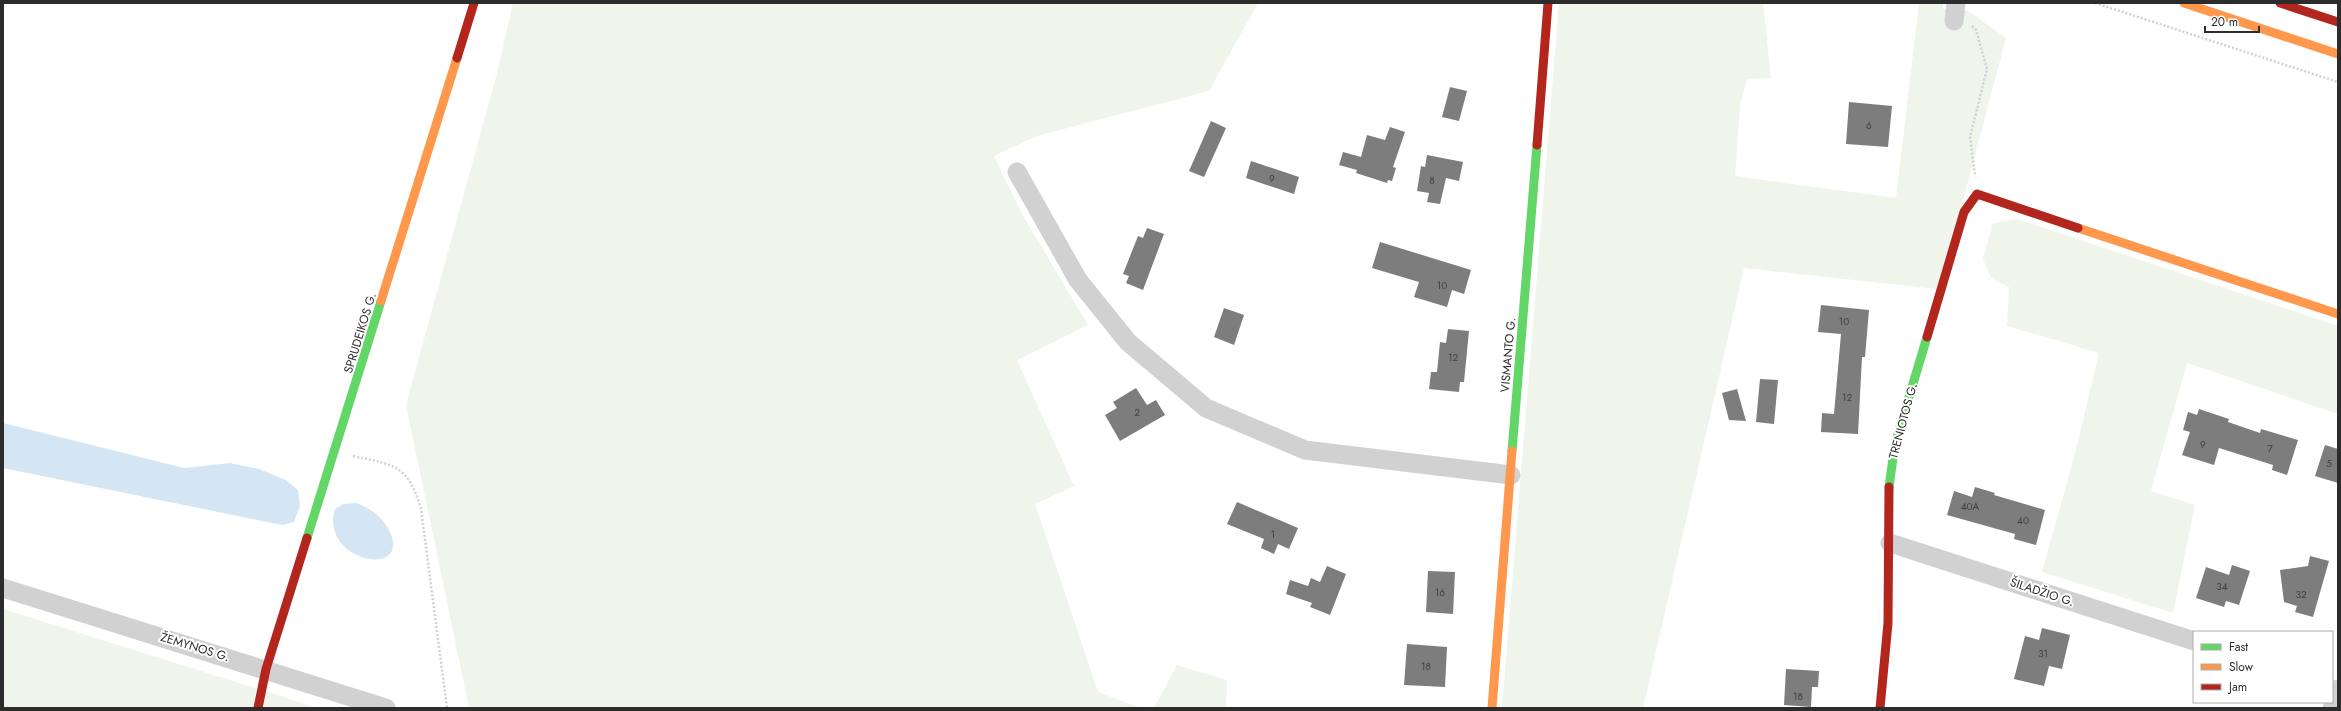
<svg xmlns="http://www.w3.org/2000/svg" width="2341" height="711" viewBox="0 0 2341 711" font-family="Jost,sans-serif">
  <style>
    .green { fill: #eff5ea }
    .water { fill: #d4e6f3 }
    .building { fill: #7d7d7d }
    .lines { fill: none; stroke-linecap: round; stroke-linejoin: round }
    .path { stroke: #d1d1d1; stroke-width: 2.5; stroke-dasharray: 2 2; stroke-linecap: butt }
    .street { stroke: #d1d1d1; stroke-width: 19 }
    .fast { stroke: #63d668; stroke-width: 9 }
    .slow { stroke: #ff974d; stroke-width: 9 }
    .jam { stroke: #b3261e; stroke-width: 9 }
    .labels { text-anchor: middle; dominant-baseline: central; stroke-width: 4; stroke-linejoin: round; paint-order: stroke }
    .number-label { font-size: 10px; fill: #404040 }
    .street-label { font-size: 12px; fill: #2c2c2c; stroke: #fff }
  </style>
  <rect width="100%" height="100%" fill="#fff"/>
  <!-- green -->
  <path class="green" d="M513 3H1258L1209 91 1037 136 994 156 1022 214 1088 325 1017 360 1074 486 1035 504 1098 692 1141 708H469L406 405 497 73Z
    M1559 3H1763L1771 78 1747 79 1740 105 1735 176 1896 198 1919 3H1943V9L1968 11 2006 38 1961 208 1936 289 1744 268 1643 708H1502Z
    M2018 219 2338 326V414L2187 363 2151 491 2195 505 2173 613 2042 572 2076 450 2099 353 2007 326 2009 287 1991 278 1983 259 1993 223Z
    M3 609 284 697 316 708H3Z
    M1177 665 1227 680 1226 708H1154Z"/>
  <!-- water -->
  <path class="water" d="M3 423 184 468 230 463 259 469 286 480 298 490 300 506 294 522 282 525 3 468Z
    M356 503C370 508 383 517 390 532 411 579 319 562 335 509L343 504Z"/>
  <!-- building -->
  <path class="building" d="M1450 87 1467 91 1459 121 1442 117Z
    M1849 102 1892 106 1888 147 1846 144Z
    M1211 121 1226 128 1204 177 1189 171Z
    M1390 127 1405 132 1393 167 1396 168 1392 181 1388 180 1387 183 1356 173 1357 170 1339 165 1343 152 1361 157 1367 135 1385 140Z
    M1427 155 1463 162 1459 181 1446 178 1440 204 1427 202 1429 193 1417 191 1421 166 1425 167Z
    M1251 161 1299 177 1294 194 1246 178Z
    M1147 228 1164 234 1143 290 1126 283 1129 276 1123 274 1138 236 1143 238Z
    M1380 242 1471 270 1464 294 1452 290 1447 307 1414 297 1419 282 1372 268Z
    M1821 305 1869 310 1865 357H1862L1858 434 1821 432 1822 413 1834 414 1841 334 1818 332Z
    M1224 308 1244 315 1234 345 1214 337Z
    M1448 329 1469 331 1464 382H1460L1459 392 1429 389 1431 372H1437L1440 342 1446 343Z
    M1760 379 1778 380 1774 424 1756 422Z
    M1136 388 1147 405 1156 400 1165 415 1120 441 1105 415 1117 408 1113 402Z
    M1737 389 1746 421 1729 420 1722 393Z
    M2199 409 2229 419 2228 422 2260 433 2261 429 2298 440 2287 475 2272 470 2273 465 2219 448 2214 465 2182 455 2190 432 2183 430 2188 412 2197 415Z
    M2325 445 2338 449V483L2315 476Z
    M1975 487 1995 493 1994 495 2045 510 2036 545 2014 539 2015 534 1947 515 1954 491 1972 497Z
    M1237 502 1298 528 1289 549 1278 544 1274 554 1261 548 1264 539 1227 524Z
    M2310 556 2329 561 2313 617 2295 612 2297 606 2284 602 2280 570 2308 566Z
    M2232 565 2250 571 2239 605 2226 601 2224 607 2196 598 2206 567 2229 575Z
    M1327 566 1346 574 1330 615 1310 607 1312 603 1286 594 1290 580 1308 586 1311 578 1320 582Z
    M1428 571 1455 572 1453 614 1426 612Z
    M2042 628 2070 635 2062 669 2049 666 2044 686 2014 679 2025 636 2039 640Z
    M1407 644 1447 647 1445 687 1404 685Z
    M1786 669 1819 671 1818 687H1812L1811 707 1784 705Z"/>
  <g class="lines">
    <!-- path -->
    <path class="path" d="M2095 3 2338 82
      M1972 26 1976 30 1987 69 1970 137 1975 175
      M353 456C394 465 408 464 421 509L447 708"/>
    <!-- street -->
    <path class="street" d="M1954 21 1956 3
      M1017 172 1078 280 1128 342 1206 408 1305 450 1511 475
      M1890 543 2194 641
      M3 588 386 708
      M2332 708 2338 689"/>
    <!-- fast -->
    <path class="fast" d="M1512 451 1537 145
      M1889 487 1895 444 1927 337
      M307 538 381 301"/>
    <!-- slow -->
    <path class="slow" d="M2184 3 2338 54
      M2078 228 2338 314
      M381 301 457 58
      M1492 708 1512 451"/>
    <!-- jam -->
    <path class="jam" d="M2280 3 2338 22
      M457 58 474 3
      M1537 145 1548 3
      M1927 337 1964 212 1977 194 2078 228
      M258 708 266 669 307 538
      M1880 708 1888 623 1889 487"/>
  </g>
  <g class="labels">
    <!-- number labels -->
    <g class="number-label">
      <text x="1869" y="125">6</text>
      <text x="1272" y="178">9</text>
      <text x="1432" y="180">8</text>
      <text x="1442" y="285">10</text>
      <text x="1844" y="321">10</text>
      <text x="1453" y="357">12</text>
      <text x="1847" y="397">12</text>
      <text x="1137" y="412">2</text>
      <text x="2203" y="444">9</text>
      <text x="2270" y="448">7</text>
      <text x="2329" y="463">5</text>
      <text x="1970" y="506">40A</text>
      <text x="2023" y="520">40</text>
      <text x="1273" y="534">1</text>
      <text x="2222" y="586">34</text>
      <text x="1440" y="592">16</text>
      <text x="2301" y="594">32</text>
      <text x="2043" y="653">31</text>
      <text x="1426" y="666">18</text>
      <text x="1798" y="696">18</text>
    </g>
    <!-- street labels -->
    <g class="street-label">
      <text transform="translate(360 333) rotate(-73)">SPRUDEIKOS G.</text>
      <text transform="translate(1508 355) rotate(-85)">VISMANTO G.</text>
      <text transform="translate(1903 421) rotate(-75)">TRENIOTOS G.</text>
      <text transform="translate(2042 592) rotate(18)">ŠILADŽIO G.</text>
      <text transform="translate(195 647) rotate(17)">ŽEMYNOS G.</text>
    </g>
  </g>
  <!-- border -->
  <rect width="2341" height="711" fill="none" stroke="#2c2c2c" stroke-width="8"/>
  <!-- legend -->
  <rect x="2193" y="631" width="140" height="72" fill="#ffffff" stroke="#ababab"/>
  <rect x="2201" y="644" width="20" height="6" fill="#63d668" stroke="#ababab"/>
  <text x="2229" y="651" font-size="12" fill="#2c2c2c">Fast</text>
  <rect x="2201" y="664" width="20" height="6" fill="#ff974d" stroke="#ababab"/>
  <text x="2229" y="671" font-size="12" fill="#2c2c2c">Slow</text>
  <rect x="2201" y="684" width="20" height="6" fill="#b3261e" stroke="#ababab"/>
  <text x="2229" y="691" font-size="12" fill="#2c2c2c">Jam</text>
  <!-- scale -->
  <path d="M2205 26v6h54v-6" fill="none" stroke="#2c2c2c" stroke-width="2"/>
  <text x="2211" y="26" font-size="12" fill="#2c2c2c" stroke="#ffffff" stroke-width="3" paint-order="stroke">20 m</text>
</svg>
